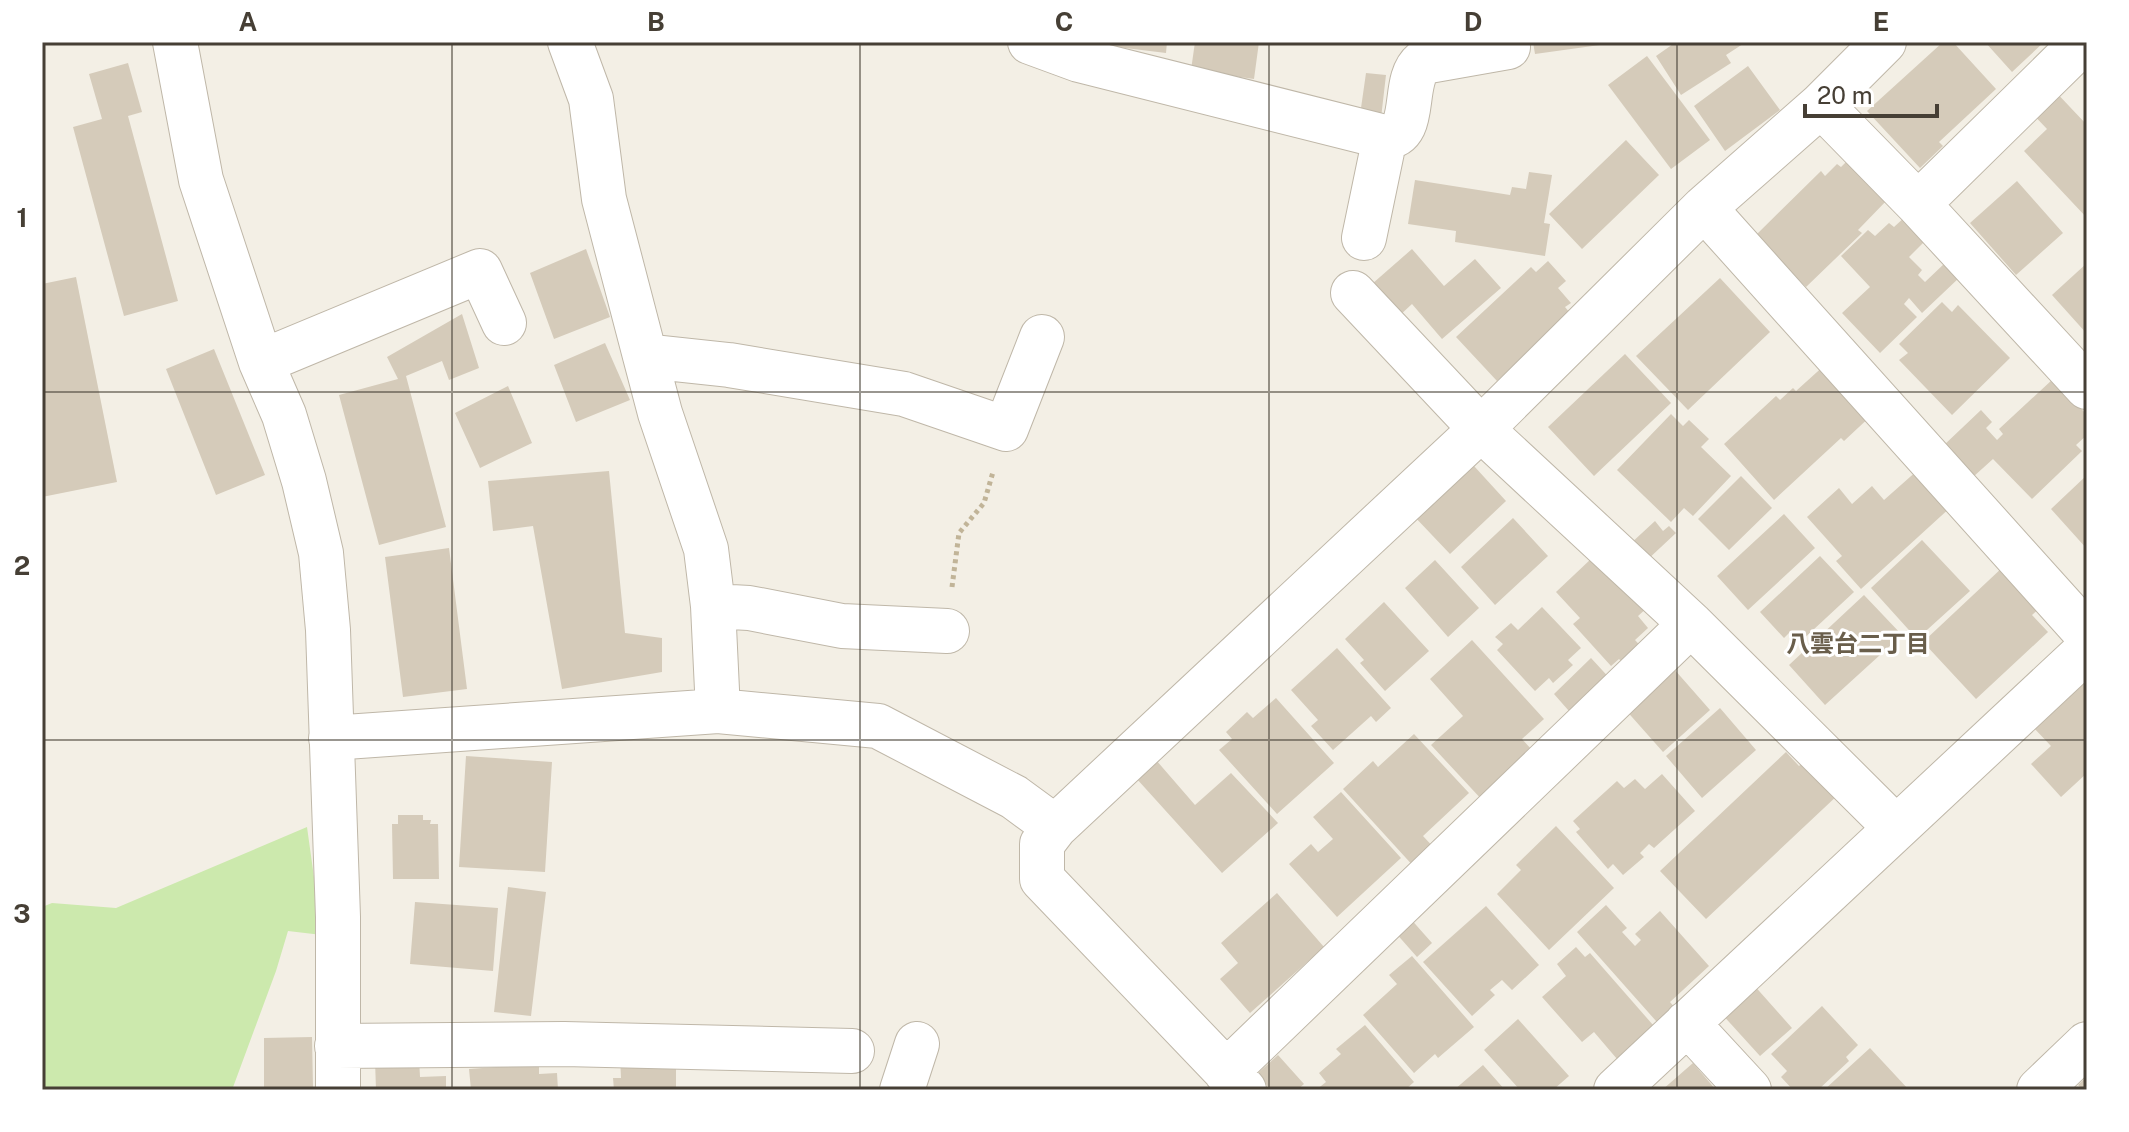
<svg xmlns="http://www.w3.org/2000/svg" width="2129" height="1132" viewBox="0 0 2129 1132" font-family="'Public Sans','Noto Sans JP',sans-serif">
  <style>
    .green { fill: #cce9ad }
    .building { fill: #d5cbba }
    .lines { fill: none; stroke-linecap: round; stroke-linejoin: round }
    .minor-casing { stroke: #bfb7a8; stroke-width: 46 }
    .path { stroke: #c1b498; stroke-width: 5; stroke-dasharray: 4 4; stroke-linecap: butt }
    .minor { stroke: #fff; stroke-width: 44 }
    .grid { fill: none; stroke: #463f35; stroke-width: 2; stroke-opacity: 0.55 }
    .labels { text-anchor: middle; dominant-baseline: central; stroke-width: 6; stroke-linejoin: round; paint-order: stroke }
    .neighbourhood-label { font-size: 24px; font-weight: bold; fill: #695e4b; stroke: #fff }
    .neatline { fill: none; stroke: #463f35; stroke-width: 3 }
    .grid-label { font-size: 26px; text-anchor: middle; font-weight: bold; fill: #463f35 }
  </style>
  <rect width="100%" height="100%" fill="#f3efe5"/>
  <!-- green -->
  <path class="green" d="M307 827 322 935 288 931 276 971 232 1090H42V907L52 903 116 908Z"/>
  <!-- building -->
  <path class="building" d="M1102 42H1167L1166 53 1101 45Z
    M1195 42H1259L1254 79 1191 70Z
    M1533 42H1607V44L1535 54Z
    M1676 42H1746L1726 55 1731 63 1681 95 1656 56Z
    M1943 42H1953L1996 89 1939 142 1943 146 1920 168 1867 111Z
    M1985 42H2044L2012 72Z
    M1647 56 1710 140 1671 169 1608 85Z
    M128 63 142 112 128 116 178 301 124 316 73 127 102 119 89 74Z
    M1748 66 1780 110 1725 151 1694 106Z
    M1366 73 1386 75 1381 118 1360 115Z
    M2052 88 2087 125V218L2024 151 2047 129 2029 110Z
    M1626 140 1659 175 1582 249 1549 214Z
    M1851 157 1890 197 1858 230 1862 233 1806 287 1756 235 1821 171 1825 176 1837 164 1841 167Z
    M1529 172 1552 175 1544 223 1550 224 1545 256 1455 242 1456 231 1408 224 1415 180 1510 195 1512 187 1526 189Z
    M2017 181 2063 233 2016 275 1970 223Z
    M1906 216 1928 238 1909 257 1922 270 1918 275 1925 282 1945 263 1960 277 1922 313 1909 298 1904 304 1917 317 1880 353 1842 313 1870 287 1841 256 1868 230 1875 236 1889 223 1894 227Z
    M586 249 610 317 554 339 530 273Z
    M1412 249 1444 286 1475 259 1501 288 1442 339 1412 304 1399 316 1372 284Z
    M1548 261 1566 281 1558 288 1571 303 1565 307 1570 313 1497 381 1456 337 1531 267 1536 272Z
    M2087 263V334L2052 295Z
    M76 277 117 482 42 497V284Z
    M1720 278 1770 332 1688 410 1636 356Z
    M1942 302 1952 312 1958 305 2010 358 1952 415 1899 360 1908 353 1899 344Z
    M462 314 479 368 449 380 442 361 406 376 446 527 379 545 339 395 398 379 387 357Z
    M605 343 630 400 576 422 554 365Z
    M214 349 265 475 216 495 166 369Z
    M1625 354 1671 403 1594 476 1548 427Z
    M1827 363 1874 413 1844 441 1841 438 1774 500 1724 444 1776 396 1780 400 1793 388 1796 391Z
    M2053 379 2087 415V435L2076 445 2082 451 2032 499 1993 459 1973 477 1943 446 1981 410 1992 422 1986 428 1997 440 2003 434 1999 429Z
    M508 386 532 443 480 468 455 413Z
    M1671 414 1683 426 1689 420 1709 439 1701 447 1731 476 1693 516 1684 508 1671 522 1617 470Z
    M1474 466 1506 501 1450 554 1412 514 1458 470 1464 475Z
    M1919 469 1952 506 1861 589 1836 561 1842 556 1807 517 1839 488 1852 504 1872 486 1884 500Z
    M609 471 625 633 662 638V672L562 689 533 526 493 531 488 481Z
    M2087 475V549L2051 509Z
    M1741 476 1772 508 1729 550 1698 519Z
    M1784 514 1815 548 1748 610 1717 576Z
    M1513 518 1548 556 1495 605 1461 567Z
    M1655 521 1663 531 1669 526 1676 533 1645 562 1629 545Z
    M1922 540 1970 591 1917 639 1871 588Z
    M449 548 467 689 403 697 385 557Z
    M1820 556 1854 592 1798 644 1789 633 1784 638 1760 612Z
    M1592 558 1648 607 1638 616 1648 628 1635 640 1645 651 1628 668 1619 659 1611 666 1573 624 1580 618 1556 592Z
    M1435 560 1479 608 1448 637 1405 588Z
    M2004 566 2042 606 2032 615 2048 632 1976 699 1923 642Z
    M1864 595 1902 635 1825 705 1789 665Z
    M1384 602 1429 651 1385 691 1360 663 1364 660 1345 639Z
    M1542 607 1581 648 1568 660 1573 665 1553 683 1549 678 1535 691 1497 650 1503 644 1495 637 1511 623 1518 630Z
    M1472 640 1544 719 1522 739 1532 750 1484 802 1431 745 1463 716 1430 679Z
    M1337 648 1391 708 1376 722 1371 716 1333 750 1311 726 1318 720 1291 690Z
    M1591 658 1614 683 1576 719 1554 694Z
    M1674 669 1710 710 1663 752 1624 708Z
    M2087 673V773L2061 797 2031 764 2051 746 2031 725Z
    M1276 698 1334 763 1277 814 1219 750 1232 739 1226 732 1247 712 1253 718Z
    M1720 708 1756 750 1702 798 1666 756Z
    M1414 734 1469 793 1423 836 1437 851 1416 869 1343 789 1373 761 1378 767Z
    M1786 752 1799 766 1808 759 1840 793 1706 919 1660 871Z
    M466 756 552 762 545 872 459 867Z
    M1156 760 1195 805 1231 773 1278 823 1222 873 1136 778Z
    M1662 774 1695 811 1654 848 1649 844 1640 853 1644 857 1623 875 1613 864 1608 869 1576 832 1580 829 1573 821 1617 781 1624 788 1635 779 1645 789Z
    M1341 792 1401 858 1337 917 1289 864 1311 844 1318 852 1333 839 1313 817Z
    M398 815H423V820H431L430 824H438L439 879H393L392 824H398Z
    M1556 826 1614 888 1549 950 1497 894 1521 870 1516 865Z
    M508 887 546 892 531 1016 494 1012Z
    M1277 893 1324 947 1250 1013 1220 979 1238 963 1221 943Z
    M415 902 498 908 493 971 410 964Z
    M1606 905 1627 928 1622 932 1635 946 1641 940 1635 934 1660 911 1709 966 1670 1002 1681 1015 1664 1030 1577 932Z
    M1486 906 1539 965 1512 990 1502 980 1490 990 1495 995 1472 1016 1423 962Z
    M1409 917 1432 943 1417 957 1394 931Z
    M1576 947 1585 957 1590 953 1660 1033 1623 1066 1594 1032 1582 1042 1542 997 1566 976 1557 964Z
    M1412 956 1474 1027 1438 1058 1435 1054 1414 1073 1363 1015 1397 984 1389 975Z
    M1752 983 1792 1028 1760 1056 1720 1012Z
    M1822 1006 1858 1045 1846 1057 1849 1061 1818 1090H1804L1802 1088 1793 1090 1781 1077 1787 1071 1771 1054Z
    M1518 1019 1569 1076 1553 1090H1520L1484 1050Z
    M1365 1025 1414 1082 1405 1090H1316L1326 1082 1319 1073 1341 1054 1336 1049Z
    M312 1037 313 1088H264V1038Z
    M1870 1048 1909 1090H1824Z
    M1278 1055 1304 1084 1297 1090H1271L1257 1074Z
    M620 1056 676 1064V1090H614L613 1078H621Z
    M419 1058 420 1077 446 1076V1090H376L375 1060Z
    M1693 1063 1716 1090H1662Z
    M539 1064V1074L557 1073 558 1090H471L469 1069Z
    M1483 1065 1505 1090H1454Z
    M2087 1076V1090H2083L2078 1085Z"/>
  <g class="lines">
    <!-- minor casing -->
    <g class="minor-casing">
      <path id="minor" d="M175 42 201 180 261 362 284 415 304 481 321 553 328 630 338 917V1090
        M570 42 591 99 604 199 645 356 729 365 904 394 1006 429 1042 337
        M1030 42 1079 60 1385 137C1420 136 1400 81 1423 62L1508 47
        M1821 105 1918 204 2083 42
        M1918 204 2087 387
        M1704 208 2087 634
        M1364 238 1385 137
        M1353 293 1481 429 1691 624 1895 827
        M645 356 660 413 706 549 713 606 718 711
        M261 362 480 271 504 323
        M713 606 749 608 842 626 947 631
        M331 738 718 711 878 726 1014 797 1055 827
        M1687 1023 1749 1090
        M337 1046 564 1044 852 1051
        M1226 1072 1691 624
        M902 1090 917 1044
        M1244 1090 1042 879V844L1055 827 1481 429 1704 208 1821 105 1884 42
        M1616 1090 2087 650
        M2039 1090 2087 1044"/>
    </g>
    <!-- path -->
    <path class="path" d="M952 587 959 533 984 503 993 472"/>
    <!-- minor -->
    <use href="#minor" class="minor"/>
  </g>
  <!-- grid -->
  <path class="grid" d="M452 42V1090M860 42V1090M1269 42V1090M1677 42V1090M42 392H2087M42 740H2087"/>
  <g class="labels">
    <!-- neighbourhood labels -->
    <g class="neighbourhood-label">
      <text x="1858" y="643">八雲台二丁目</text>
    </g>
  </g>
  <!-- border -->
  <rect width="2129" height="1132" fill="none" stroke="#ffffff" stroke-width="88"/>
  <!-- scale -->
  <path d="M1805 104v12h132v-12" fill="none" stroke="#463f35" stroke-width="4"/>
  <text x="1817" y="104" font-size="24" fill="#463f35" stroke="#ffffff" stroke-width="6" paint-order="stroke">20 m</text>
  <rect x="44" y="44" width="2041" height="1044" class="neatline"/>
  <g class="grid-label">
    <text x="248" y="31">A</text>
    <text x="656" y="31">B</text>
    <text x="1064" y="31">C</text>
    <text x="1473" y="31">D</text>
    <text x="1881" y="31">E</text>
    <text x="22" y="227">1</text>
    <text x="22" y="575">2</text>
    <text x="22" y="923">3</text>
  </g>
</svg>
